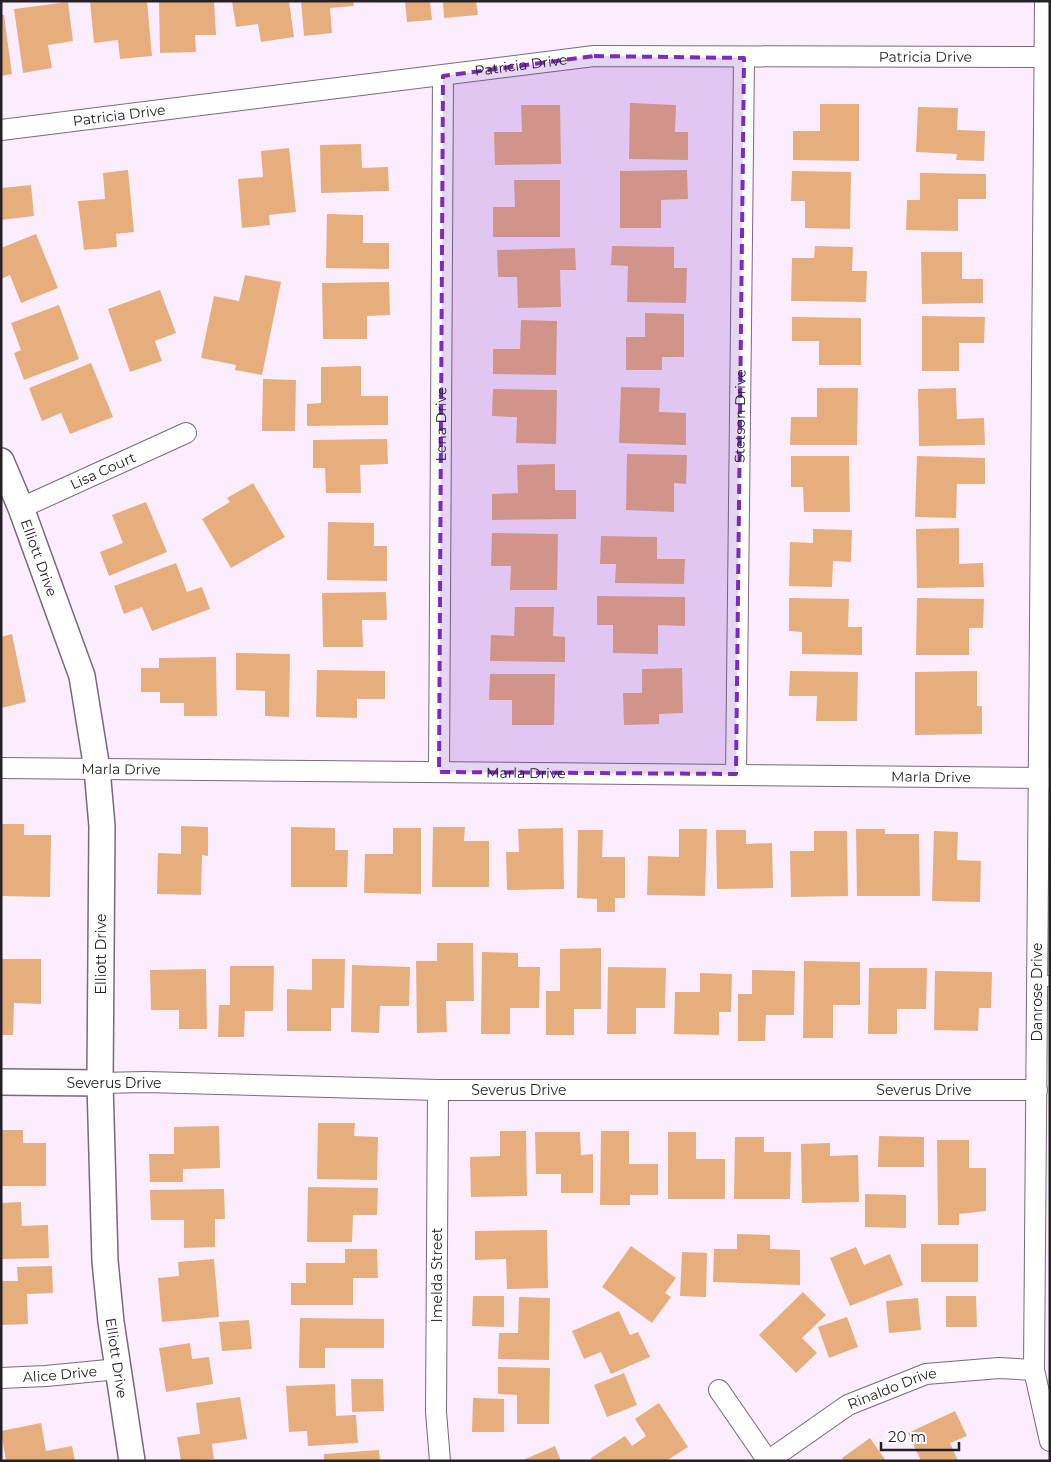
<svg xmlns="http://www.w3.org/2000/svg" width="1051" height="1462" viewBox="0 0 1051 1462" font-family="Montserrat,sans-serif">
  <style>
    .building { fill: #e6ae7d }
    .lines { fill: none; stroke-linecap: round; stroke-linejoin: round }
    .service-casing { stroke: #776b79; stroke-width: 12 }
    .minor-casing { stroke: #776b79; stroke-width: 22 }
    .tertiary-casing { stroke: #776b79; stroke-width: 28 }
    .service { stroke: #fff; stroke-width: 10 }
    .minor { stroke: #fff; stroke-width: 20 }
    .tertiary { stroke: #fff; stroke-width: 25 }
    .marked { fill: #7b2cbf; fill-opacity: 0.2; stroke: #7b2cbf; stroke-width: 4; stroke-dasharray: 10 6; stroke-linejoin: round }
    .labels { text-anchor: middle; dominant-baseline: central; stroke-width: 5; stroke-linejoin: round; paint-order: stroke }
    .street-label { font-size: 14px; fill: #262127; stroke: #fff }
  </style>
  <rect width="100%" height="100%" fill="#fbedfe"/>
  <!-- building -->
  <path class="building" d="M90 1H147L152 56 120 59 118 40 94 43Z
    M159 1H214L216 35H195L196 52 160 53Z
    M232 1H289L294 37 261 42 258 24 236 27Z
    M301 1H353L354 6 330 8 332 33 304 36Z
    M405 1H430L432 20 407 22Z
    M443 1H476L478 15 444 18Z
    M68 2 73 41 48 45 52 68 23 73 14 9Z
    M1 15H4L12 74 1 76Z
    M630 103 676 105 675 132H688V160L629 159Z
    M820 104H859V161L793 160V131H820Z
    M521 105H560L561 164 495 165 494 132H522Z
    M918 107 958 108 957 130 985 131 984 161 956 160 957 154 916 152Z
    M361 144 362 168 388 167 389 191 321 193 320 145Z
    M289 148 296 212 269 215 270 225 242 228 238 179 263 177 261 151Z
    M128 170 134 232 116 234 117 247 84 250 78 201 105 199 103 173Z
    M687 170 688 199 661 200V228H620V171Z
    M792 171 851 172 850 229 805 228V201H791Z
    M920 173 986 174V199H958V231L906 230 907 200H920Z
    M514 180H560V237H493V207H515Z
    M31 185 34 216 1 220V188Z
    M327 214 363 215V243H389V269L326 268Z
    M36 234 58 288 21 303 10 275 1 279V248Z
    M612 246 674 247V268H687L686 303 627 302 628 266 611 265Z
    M815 246 853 247 852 271H867L866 302 791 301 792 258H814Z
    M575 248 576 270H560L561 307 518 308 517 277H498L497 250Z
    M921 252H962V279H983V303L922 304Z
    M245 275 281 282 262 375 235 370 236 365 201 358 214 296 239 301Z
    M389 282 390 315 367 316V339H323L322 283Z
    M160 290 176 333 155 341 162 361 130 372 108 309Z
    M59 305 79 359 24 380 14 353 21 350 11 323Z
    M645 313 684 314V357H662V370H626V337H645Z
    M922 316 985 317 984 343H959V371H922Z
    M792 317 861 318V365H819V341H792Z
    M521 320 557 321 556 375 493 374V349H520Z
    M91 363 113 417 70 434 61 413 42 421 29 388Z
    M361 366V396H388V425L307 426V404L321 403V367Z
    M263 379 296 380 295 431H262Z
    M621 387 660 388 659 412 686 413V445L619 443Z
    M817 388H858L857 445H790L791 417H817Z
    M956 388 957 419 984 418 985 445 919 446 918 389Z
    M493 389 557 390 556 444 516 443 517 417 492 416Z
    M387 439 388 464 360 465 361 493H326L325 468H313V440Z
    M627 454 687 455 686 484 674 483V512L626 510Z
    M791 456H849L850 512H804L803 487H791Z
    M917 456 985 458V484H957L956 518 915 517Z
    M555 464V490H576V519L492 520V494L518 493 517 465Z
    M253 483 285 537 231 568 202 519 230 502 227 498Z
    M146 502 167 552 109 576 100 552 123 543 112 515Z
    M328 522 374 523V546H387V581L327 580Z
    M959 528V564L983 563 984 587 917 588 916 529Z
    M813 529 852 530 851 562 833 561 832 587 789 586 790 542 813 543Z
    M492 533 558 534 557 590H510L511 566H491Z
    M601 536 657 537V559H685L684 584 615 583 616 564H600Z
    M176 563 187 592 202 587 210 609 152 631 142 607 124 614 114 586Z
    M386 592 387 620H362L363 647H323L322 593Z
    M597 596 685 597V626L658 625V654L613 653V625H597Z
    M789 598 849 599 848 627H862V655L802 654V632L789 631Z
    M917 598 984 599 983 628H969V655H916Z
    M515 607H554L553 636 565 637V662L490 661 491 635 514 636Z
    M12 634 26 702 1 708V637Z
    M236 653 290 654 289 717 265 716V691L236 690Z
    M216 657 217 716H184V703H160V692H141V668H159V658Z
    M682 668 683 713 659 714V724L624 725 623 693H642V669Z
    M317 670 385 671V699H357V718L316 717Z
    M790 671 858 672 857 721H816L817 696H789Z
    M977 671V706H982V734L915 735V672Z
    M490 674H555L554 725H512V700H489Z
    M1 824H24V835H51L50 897 1 896Z
    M181 826 208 827V856L202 855 201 895 157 894 158 853 181 854Z
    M291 827 335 828V850H348L347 887H291Z
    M433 827H465L464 841H489V887H432Z
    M393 828H421V894L364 893 365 854H393Z
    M563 828 564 889 507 890 506 852H519L518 829Z
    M679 829H707L705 896 647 895 648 856 679 857Z
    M856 829H885V834H919L920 896H857Z
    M578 830H603L602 857H625V898H615V912H597V899L577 898Z
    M716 830H746V844L772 843 773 888 717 889Z
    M814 831H847L848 896 791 897 790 851H814Z
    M934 831 958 832 957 860 981 861 980 902 932 901Z
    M437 943H473L474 1001H446L447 1032 417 1033 416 961H437Z
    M601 948V1009H574V1035H546V991H560V949Z
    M482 952 518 953V967H540L539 1008H510V1034H481Z
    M1 959H41V1004L14 1003 13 1035H1Z
    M312 959H345L344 1008H331V1031H287V989L312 990Z
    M804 961 860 962V1005H833V1038H803Z
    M352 965 410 967 409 1006H380L379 1033 351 1032Z
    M230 966H274L273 1011H245L244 1037H218L219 1005H230Z
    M608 967 666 968 665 1008H636V1034H607Z
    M869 968H927L926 1009H897V1034H868Z
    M206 969 207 1029H179V1010H151L150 970Z
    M752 970 795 971 794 1015H766L765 1041H738V994H752Z
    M935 971 992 972 991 1008H979L978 1031 934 1030Z
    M700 973 732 974 731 1012H719V1035L674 1034 675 992H700Z
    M318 1123H355L354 1136 378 1137 377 1180 317 1179Z
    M219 1126 220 1168 183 1169V1182H150L149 1154H174V1127Z
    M1 1130H23V1143H46V1186H1Z
    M500 1131H526L527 1196 471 1197 470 1157 500 1156Z
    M601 1131H629V1164H658V1195H630V1205H600Z
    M535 1132H580L581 1155 593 1154V1193H561V1174H536Z
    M668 1132H696V1159H725V1199H668Z
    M879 1136 924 1137V1167H878Z
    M735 1137H764V1152H791L790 1199H734Z
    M937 1140H969V1168H986V1211L959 1214V1225H938Z
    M830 1143V1156L858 1155 859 1202 802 1203 801 1144Z
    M308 1187 378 1188 377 1215H353L352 1242H307Z
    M224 1189 225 1219H215V1247L184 1248V1220H151L150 1190Z
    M865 1194 906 1195V1228L865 1227Z
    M21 1202 22 1226 48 1225 49 1258 1 1259V1203Z
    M547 1230 548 1288 507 1289 506 1259 475 1260V1231Z
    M737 1234 770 1235V1249L800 1250V1285L713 1282 714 1249H737Z
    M921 1244H978V1282H921Z
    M631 1246 676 1278 665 1293 671 1297 652 1323 602 1287Z
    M856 1247 864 1265 890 1254 903 1285 850 1306 830 1258Z
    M345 1249H377L378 1278H353V1305H291V1283H306V1263H345Z
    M682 1252 707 1253 706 1297 680 1296Z
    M214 1259 219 1317 162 1322 158 1278 179 1276 178 1262Z
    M52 1266 53 1293 27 1294 28 1324 1 1325V1281H18L17 1267Z
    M803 1292 826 1315 802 1338 817 1353 796 1373 759 1335Z
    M473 1296H504V1327L472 1326Z
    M946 1296H976L977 1327H946Z
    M519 1297 550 1298 549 1360 498 1359 499 1333H518Z
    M918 1298 921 1330 889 1333 886 1301Z
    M619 1311 630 1335 638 1332 650 1357 611 1374 601 1352 584 1359 572 1331Z
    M847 1317 858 1347 829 1358 818 1327Z
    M300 1318 384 1319V1348H325V1368H299Z
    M249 1320 252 1349 222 1351 219 1322Z
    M190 1343 192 1359 209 1357 213 1384 166 1392 159 1348Z
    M498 1367 550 1368 549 1424H517V1395L498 1394Z
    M624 1373 637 1405 607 1417 594 1385Z
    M351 1379H383L384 1411 352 1412Z
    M335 1384 336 1416 356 1415 358 1443 308 1446 307 1431 289 1432 286 1386Z
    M240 1397 247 1439 212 1444 214 1459 181 1461 177 1437 200 1434 196 1403Z
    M473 1398 504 1399V1432H472Z
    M659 1403 688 1447 666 1461H592L591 1458 625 1436 632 1446 646 1436 635 1419Z
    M955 1411 967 1436 950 1443 958 1461H921L908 1433Z
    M41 1423 46 1451 72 1446 75 1461H6L1 1431Z
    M870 1438 886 1461H844L842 1458Z
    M555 1446 561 1461H521Z
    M379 1450 380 1461H324V1454Z"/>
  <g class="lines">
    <!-- service casing -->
    <g class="service-casing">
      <path id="service" d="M1037 981H1050"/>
    </g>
    <!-- minor casing -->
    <g class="minor-casing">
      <g id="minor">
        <path d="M1045 1 1034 1370 1050 1441"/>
        <path id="s1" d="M1 130 594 56 1044 57"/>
        <path id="s2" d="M21 508 186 433"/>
        <path id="s3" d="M1 768 1050 778"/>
        <path id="s4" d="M439 772 443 76"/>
        <path id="s5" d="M736 774 744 58"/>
        <path id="s6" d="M100 1083 146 1082 438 1090H1037"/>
        <path d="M438 1090 436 1412 440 1461"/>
        <path id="s7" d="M1 1378 46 1376 118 1369"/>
        <path d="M719 1390 768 1461"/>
        <path id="s8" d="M768 1461 848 1405 926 1374 999 1368 1034 1370"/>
      </g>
    </g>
    <!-- tertiary casing -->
    <g class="tertiary-casing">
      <g id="tertiary">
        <path id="s9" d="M1 461 21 508 82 676 97 769 102 826 100 1083 105 1261 111 1322 132 1461"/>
        <path d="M1 1082 100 1083"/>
      </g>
    </g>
    <!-- service -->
    <use href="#service" class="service"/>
    <!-- minor -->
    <use href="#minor" class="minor"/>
    <!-- tertiary -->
    <use href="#tertiary" class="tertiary"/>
  </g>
  <!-- marked area -->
  <path class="marked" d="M594 56 744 58 736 774 439 772 443 76Z"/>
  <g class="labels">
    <!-- street labels -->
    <g class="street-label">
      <text stroke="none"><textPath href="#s1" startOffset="929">Patricia Drive</textPath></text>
      <text stroke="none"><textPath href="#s1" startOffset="524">Patricia Drive</textPath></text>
      <text stroke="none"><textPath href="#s1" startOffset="119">Patricia Drive</textPath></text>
      <text stroke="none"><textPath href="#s5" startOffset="358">Stetson Drive</textPath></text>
      <text stroke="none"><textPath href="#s4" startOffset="348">Lena Drive</textPath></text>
      <text stroke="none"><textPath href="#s2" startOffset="90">Lisa Court</textPath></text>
      <text stroke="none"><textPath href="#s9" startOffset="104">Elliott Drive</textPath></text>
      <text stroke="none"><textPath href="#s3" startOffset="120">Marla Drive</textPath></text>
      <text stroke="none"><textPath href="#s3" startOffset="525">Marla Drive</textPath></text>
      <text stroke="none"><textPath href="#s3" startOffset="930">Marla Drive</textPath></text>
      <text transform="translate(101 954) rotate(-90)">Elliott Drive</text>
      <text transform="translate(1037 992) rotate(-90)">Danrose Drive</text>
      <text x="114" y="1083">Severus Drive</text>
      <text stroke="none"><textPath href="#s6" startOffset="824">Severus Drive</textPath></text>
      <text stroke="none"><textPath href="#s6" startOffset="419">Severus Drive</textPath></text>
      <text transform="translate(437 1275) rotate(-90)">Imelda Street</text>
      <text stroke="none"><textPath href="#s9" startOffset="914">Elliott Drive</textPath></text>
      <text stroke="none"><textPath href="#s7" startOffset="59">Alice Drive</textPath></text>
      <text stroke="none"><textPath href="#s8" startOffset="145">Rinaldo Drive</textPath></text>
    </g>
  </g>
  <!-- border -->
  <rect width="1051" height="1462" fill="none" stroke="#262127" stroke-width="5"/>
  <!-- scale -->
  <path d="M881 1442v8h78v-8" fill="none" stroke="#262127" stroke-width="2.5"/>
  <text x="888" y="1442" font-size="15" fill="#262127" stroke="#ffffff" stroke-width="4" paint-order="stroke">20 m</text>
</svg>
